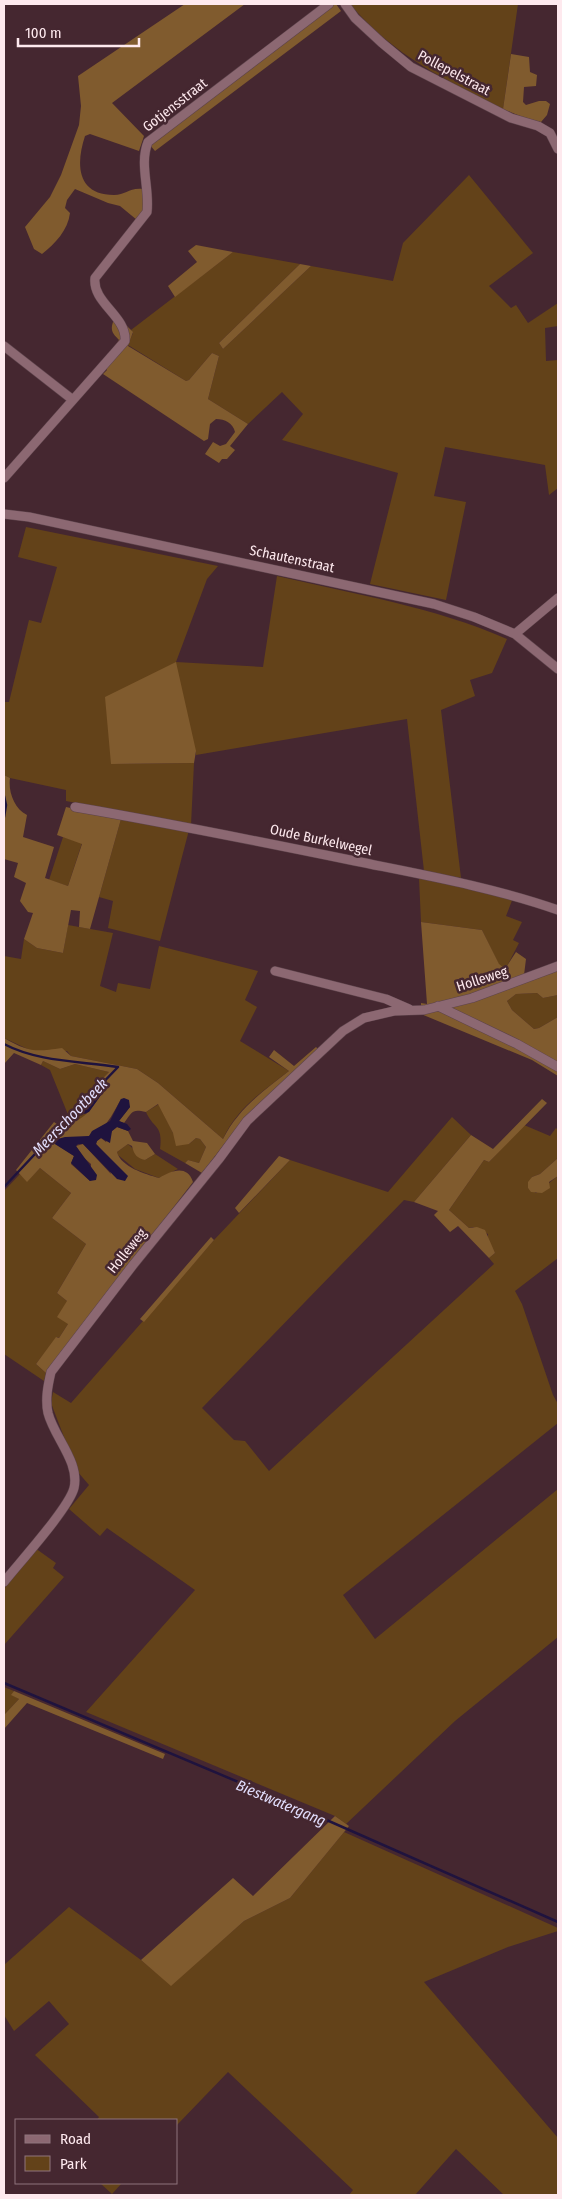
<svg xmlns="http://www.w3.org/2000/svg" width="562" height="2199" viewBox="0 0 562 2199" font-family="'Fira Sans Condensed',sans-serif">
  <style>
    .green { fill: #634219 }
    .forest { fill: #805b2e }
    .water { fill: #1f133e }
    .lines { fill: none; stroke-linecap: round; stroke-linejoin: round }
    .stream { stroke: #1f133e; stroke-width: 2.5 }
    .minor-casing { stroke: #5d434b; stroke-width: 10 }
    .minor { stroke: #8c6872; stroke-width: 9 }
    .labels { text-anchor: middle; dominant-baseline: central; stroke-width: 5; stroke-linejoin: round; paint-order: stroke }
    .street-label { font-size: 14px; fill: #fee9ee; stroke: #452730 }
    .water-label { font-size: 15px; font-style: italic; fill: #e2defd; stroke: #452730 }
  </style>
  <rect width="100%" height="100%" fill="#452730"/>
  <!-- green -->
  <path class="green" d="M350 4H518L503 109C444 79 394 56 350 4Z
    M469 175 533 253 489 286 511 308 516 305 528 323 558 303V326L545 328 546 361 558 360V488L549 495 545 465 445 447 434 496 466 502 446 600 370 584 398 473 282 440 303 414 282 392 248 424 208 399 219 356 212 353 189 380 186 381 128 345 133 333 131 330 233 252 300 264 219 343 223 349 311 266 393 281 403 243Z
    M26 527 218 566 207 579 176 662 263 667 277 576C354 594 434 607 507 639L492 673 470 680 475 696 441 710 461 878 424 871 407 719 196 755V751L111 764 194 763 191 825 66 801V790L10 778 4 775V702H9L29 620 41 623 57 567 18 557Z
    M121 819 189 830 160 941 108 928 113 901 99 897Z
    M63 837 82 843 68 886 49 880Z
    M419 878 513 898 506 916 522 922 513 940 519 943 505 970 499 965 482 930 421 922Z
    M68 925 113 933 100 986 116 992 118 983 150 989 159 946 258 971 245 1000 257 1007 240 1041 289 1071C263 1091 237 1108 223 1139L158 1083 137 1069 71 1056 67 1051H32L4 1038V956L21 959 24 939 37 948 63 953Z
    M537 993 543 998 558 995V1017L539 1028 534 1029 512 1010 507 1001 516 994Z
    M43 1061 60 1069 75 1064 109 1072 94 1088 98 1091H91L83 1114H87L78 1121 71 1122 50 1070 41 1065Z
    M159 1104 173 1133 189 1144 196 1138 200 1139 206 1147 199 1163 188 1160 185 1163 160 1149C163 1124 154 1130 146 1112Z
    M452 1117 471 1135 414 1202 404 1200 202 1408 234 1440 245 1441 269 1471 494 1264 489 1258 495 1253 488 1242V1234L473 1227 469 1228 449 1210 484 1160 489 1162 524 1125 550 1136 556 1128 558 1130V1158L540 1174 532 1177 528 1188 536 1193 558 1176V1258L515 1291 522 1304 553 1395 558 1404V1423L343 1595 375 1639 558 1489V1637L455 1721 346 1824 335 1816 86 1712 195 1590 107 1528 100 1536 69 1509 89 1485 77 1471 51 1403 53 1392 71 1403 214 1240 290 1160 388 1192Z
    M128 1144 145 1160 155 1154 178 1169 159 1178 135 1169 118 1155 117 1152Z
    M40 1168 71 1193 52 1218 86 1244 57 1293 67 1301 68 1324 59 1338 57 1337 36 1364 46 1373 44 1381 4 1354V1191L20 1174 27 1181Z
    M35 1548 56 1563 53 1568 64 1577 4 1645V1589Z
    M4 1687 14 1691 12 1695 19 1699 4 1715Z
    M344 1832 558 1928V1931L508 1947 424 1982 558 2138V2195H504L456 2149 415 2195H349L353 2190 228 2072 176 2126V2120H97L99 2117 35 2055 69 2024 49 2001 14 2031 4 2015V1965L69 1907 141 1960 171 1985 244 1921 290 1898Z
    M100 2183H122L112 2194Z"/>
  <!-- forest -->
  <path class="forest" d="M185 4H245L112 103 144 136 139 151 90 134 85 136C76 163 76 195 114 195 126 195 129 187 144 189L145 208 137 220 120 206 108 203 75 189 67 200 65 208 70 213C68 230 55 244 42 254L34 249 25 227 50 197 61 175 79 125 81 106 78 76Z
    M334 4H336L341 11 155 151 150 145Z
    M511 54 529 57 530 72 537 75 536 86 524 87 523 102 526 105 539 101H546L550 104 547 115 541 122 527 119 503 109Z
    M196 245 233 252 175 297 168 286 197 262 188 251Z
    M300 264 311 266 223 349 219 343Z
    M121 320 133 332 128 346 186 381 189 380 212 353 219 356 208 399 248 424 230 446 235 450 227 459H222L219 463 205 454 213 442 220 446 226 444 235 432C233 423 225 419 216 419L210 424 208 439 204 441 103 374 107 370 102 364 119 340C113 334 110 331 113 322Z
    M176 662 196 751 194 763 111 764 105 697Z
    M4 775 10 778C8 791 14 809 27 815L23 837 54 847 45 878 68 886 82 844 57 835 66 807 121 819 90 929 79 927 80 911 71 910 63 953 37 948 24 939 33 913 28 912 20 901 26 883 14 877 18 863 4 859Z
    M421 922 482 930 499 964 505 969 516 952 526 959 524 975 558 970V995L543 998 537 993 516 994 507 1001 512 1010 534 1029 539 1028 558 1017V1076L532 1060 421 1014V1003L427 1004Z
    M4 1038C29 1052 34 1052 62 1048L71 1056 137 1069 158 1083 223 1139C238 1109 263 1091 289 1071L269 1057 274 1050 294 1066 316 1047 319 1050 225 1143 202 1173 185 1163 188 1160 199 1163 206 1147 200 1139 196 1138 189 1144 176 1146 173 1133 158 1104 146 1112C132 1109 133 1111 124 1123L119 1121 130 1107 121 1099C113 1113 104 1135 84 1137 69 1139 69 1134 55 1144L74 1156 71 1164 90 1181 91 1164 82 1156 76 1146 83 1144 111 1174 104 1153 96 1144 97 1141 101 1138 106 1142 112 1131 117 1127 128 1131 133 1141 147 1143 155 1154 145 1160C137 1158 134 1155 132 1146L128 1144 117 1152C121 1167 145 1174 159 1178 171 1171 187 1164 193 1182L46 1373 36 1364 56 1337 59 1338 68 1324 57 1317 67 1301 57 1293 86 1244 52 1218 71 1193 40 1168 27 1182 16 1170 54 1122 65 1130 71 1122C85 1120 93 1106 101 1095L94 1087 109 1072 75 1064 60 1069 43 1061 41 1065 14 1053 4 1064Z
    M542 1099 547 1103 489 1162 484 1160 449 1210 469 1228 477 1227 485 1230 495 1253 489 1258 458 1226 450 1232 434 1215 438 1211 414 1202 471 1135 493 1149Z
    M279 1156 290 1160 239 1213 235 1208Z
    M558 1158V1176L549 1182 550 1188 542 1193 531 1192 528 1188V1182L532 1177 540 1174Z
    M211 1237 214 1240 144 1322 140 1319Z
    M14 1691 165 1754 163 1759 27 1703 4 1729V1715L19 1699 11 1695Z
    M335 1816 349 1826 290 1898 244 1921 171 1986 141 1960 233 1878 253 1896Z"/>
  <!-- water -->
  <path class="water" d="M92 1091H98L101 1095 89 1112 83 1114 78 1108 82 1097Z
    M124 1098 129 1100 130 1107 119 1121 127 1124 131 1129 128 1131 117 1127 112 1131 110 1143 101 1138 97 1141 96 1144 128 1176 125 1181 117 1179 83 1144H78L76 1146 97 1175 96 1180 90 1181 71 1163 74 1156 55 1144 54 1140 65 1137 89 1136 92 1131 110 1121 121 1099Z"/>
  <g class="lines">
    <!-- stream -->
    <path class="stream" d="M4 796 6 805 4 817
      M4 1044C38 1062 80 1061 118 1067L93 1093
      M4 1187 80 1106
      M4 1683 288 1803 558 1922"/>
    <!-- minor casing -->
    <g class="minor-casing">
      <path id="minor" d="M345 4 355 18 382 43 411 67 511 118 538 126 550 133 558 149
        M4 346 73 400
        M4 478 125 341C127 316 92 303 95 278L147 212C150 189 139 164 148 142L329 4
        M4 514 29 517 434 604 474 617 515 634 558 669
        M515 634 558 598
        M75 807C169 823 262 842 355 861 424 875 492 887 558 910
        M275 971 386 999 409 1009
        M438 1006 517 1044 558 1067
        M4 1582C19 1563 69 1508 74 1488 80 1462 54 1437 48 1413 45 1399 48 1385 51 1372L133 1265 219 1159 247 1121 343 1031 364 1018 394 1011 424 1010 472 998 558 966"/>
    </g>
    <!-- minor -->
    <use href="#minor" class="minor"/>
  </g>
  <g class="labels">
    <!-- street labels -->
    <g class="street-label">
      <text transform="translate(454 73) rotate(28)">Pollepelstraat</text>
      <text transform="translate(175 105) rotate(-38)">Gotjensstraat</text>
      <text transform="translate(292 559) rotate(12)">Schautenstraat</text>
      <text transform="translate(321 840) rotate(12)">Oude Burkelwegel</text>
      <text transform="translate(482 979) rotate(-18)">Holleweg</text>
      <text transform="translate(127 1251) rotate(-51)">Holleweg</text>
    </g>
    <!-- water labels -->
    <g class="water-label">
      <text transform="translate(70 1117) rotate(-46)">Meerschootbeek</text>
      <text transform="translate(281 1803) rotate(23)">Biestwatergang</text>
    </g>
  </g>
  <!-- border -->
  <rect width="562" height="2199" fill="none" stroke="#fee9ee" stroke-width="10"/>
  <!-- legend -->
  <rect x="15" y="2119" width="162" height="65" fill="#452730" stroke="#8f757c"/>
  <rect x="25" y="2135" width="25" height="8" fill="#8c6872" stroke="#8f757c"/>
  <text x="60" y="2144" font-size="15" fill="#fee9ee">Road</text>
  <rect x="25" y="2156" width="25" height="15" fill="#634219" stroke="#8f757c"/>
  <text x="60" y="2169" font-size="15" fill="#fee9ee">Park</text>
  <!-- scale -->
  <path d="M18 38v8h121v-8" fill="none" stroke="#fee9ee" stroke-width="2.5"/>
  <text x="25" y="38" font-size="15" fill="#fee9ee" stroke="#452730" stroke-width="4" paint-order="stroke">100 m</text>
</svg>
